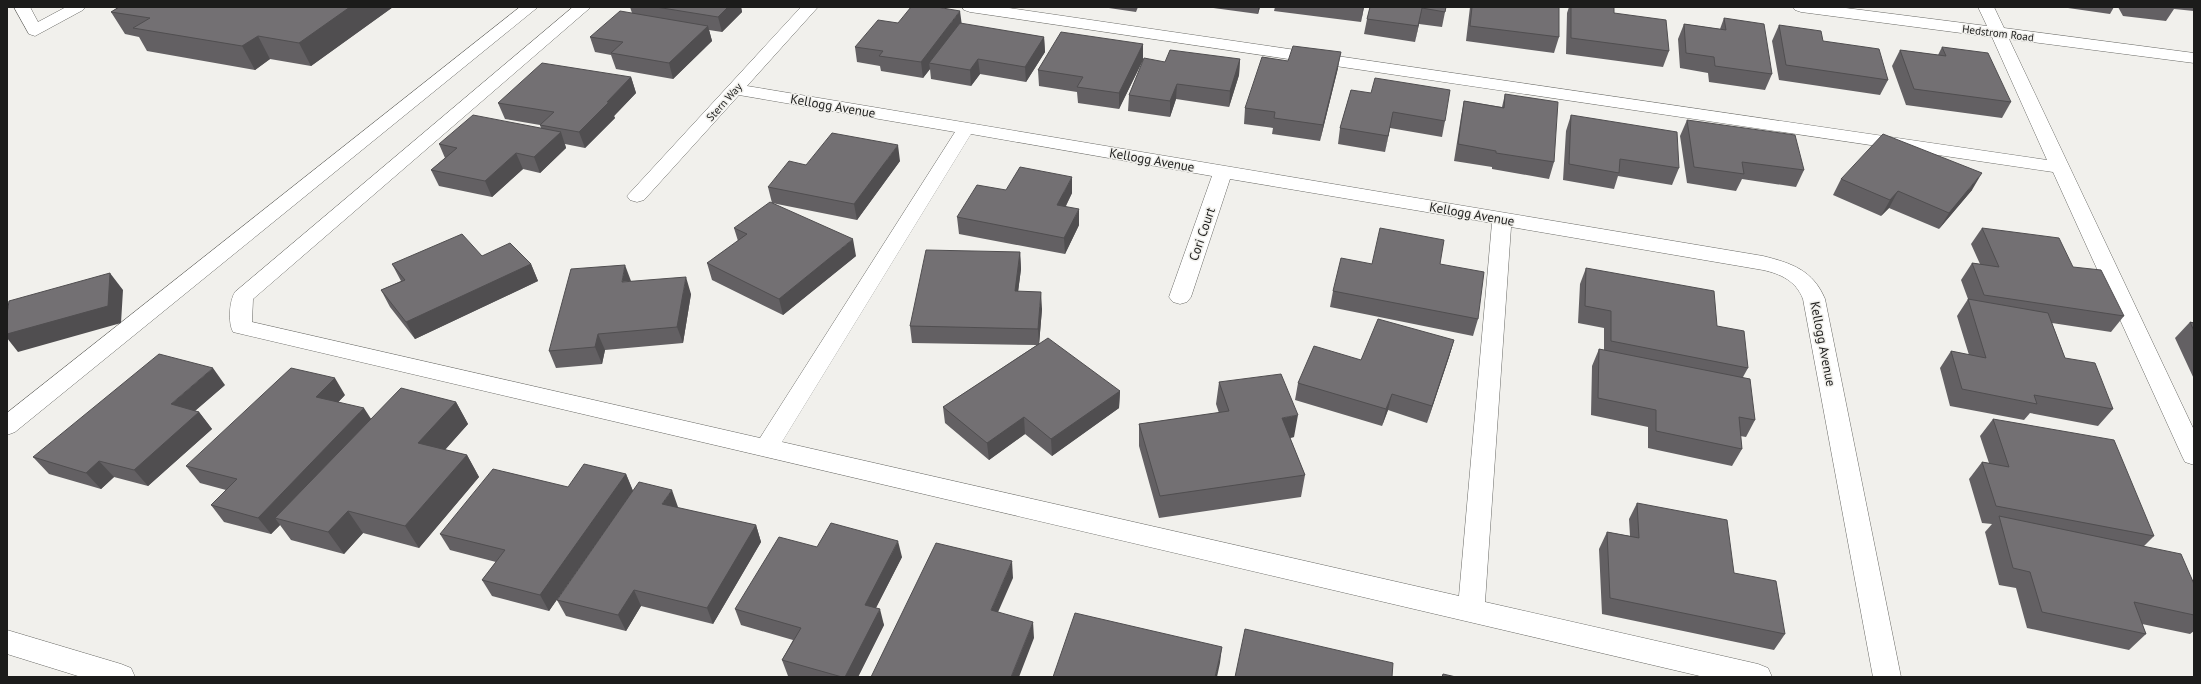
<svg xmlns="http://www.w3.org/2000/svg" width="2201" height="684" viewBox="0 0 2201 684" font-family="'PT Sans',sans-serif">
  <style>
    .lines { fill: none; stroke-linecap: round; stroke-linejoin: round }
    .minor-casing { stroke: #6a6a66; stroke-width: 1 }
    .major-casing { stroke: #6a6a66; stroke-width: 1 }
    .minor { fill: #fff; fill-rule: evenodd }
    .major { fill: #fff; fill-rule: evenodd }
    .wall { fill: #636063 }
    .shaded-wall { fill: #504e50 }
    .building { fill: #737073; stroke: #504e50 }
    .labels { text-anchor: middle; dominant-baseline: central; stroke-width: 3; stroke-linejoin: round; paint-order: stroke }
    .far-street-label { font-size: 11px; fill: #1c1c1b; stroke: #f1f0ec }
    .street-label { font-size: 13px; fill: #1c1c1b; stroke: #f1f0ec }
  </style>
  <rect width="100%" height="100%" fill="#f1f0ec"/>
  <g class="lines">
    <!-- minor casing -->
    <g class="minor-casing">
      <path id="minor" d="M14 7H30L38 22 66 7H85L83 10 35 36 29 34Z
        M520 7H538L15 432 7 435V413Z
        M573 7H591L253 299 252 322 760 438 955 132 739 95 644 200 637 202 630 200 627 196 801 7H818L747 86 1763 256C1791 263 1813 270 1825 299L1901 677H1873L1803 299C1796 281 1781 274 1763 270L1511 227 1485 602 1758 664 1768 668 1772 677H1704L233 332C228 323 229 301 235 292ZM971 134 1212 176 1169 297 1173 302 1180 304 1187 302 1191 297 1230 179 1492 223 1459 596 782 442Z
        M962 7H1002L2047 160 1992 37 1801 12 1795 10 1793 7H1838L1987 26 1978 7H1994L2004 28 2194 53V63L2009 39 2194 430V465L2185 462 2182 456 2053 172 970 12 964 10Z"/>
    </g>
    <!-- major casing -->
    <g class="major-casing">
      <path id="major" d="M7 630 121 664 131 668 135 677H81L7 654Z"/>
    </g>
    <!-- minor -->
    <use href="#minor" class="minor"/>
    <!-- major -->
    <use href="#major" class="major"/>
  </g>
  <!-- wall -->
  <path class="wall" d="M119 7H393L311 66 270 59 255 70 147 51 139 37 125 34 111 12Z
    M630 7H741L742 12 722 32 709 30 712 41 673 79 616 69 611 55 595 52 590 37 632 13Z
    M1102 7H1138L1136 12Z
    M1206 7H1260L1258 14Z
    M1275 7H1364L1361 22 1274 11Z
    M1370 7H1446L1442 27 1419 24 1415 42 1364 34 1367 19Z
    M1470 7H1559V37L1554 53 1466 41Z
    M1569 7H1614V13L1669 51 1663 67 1566 54 1567 13Z
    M2068 7H2114L2110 14 2068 8Z
    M2118 7H2194V11L2174 9 2166 21 2123 16Z
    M1724 18 1772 74 1765 90 1709 82 1708 73 1680 68 1678 39 1684 24 1720 29Z
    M898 23 961 24 1044 37 1045 52 1026 82 980 74 971 86 931 79 930 69 923 78 881 71 880 66 857 62 855 47Z
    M1779 25 1823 41 1888 80 1880 95 1779 80 1772 41Z
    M1143 44V60L1119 109 1078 103 1077 92 1039 86 1038 70Z
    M1942 47 2011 102 2002 118 1906 105 1892 66 1900 50 1938 55Z
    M1240 59 1239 75 1229 107 1176 99 1170 117 1128 111 1129 95 1165 62Z
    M1338 68 1320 141 1272 134 1273 128 1244 124 1245 108Z
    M631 77 636 93 614 116 615 118 585 148 565 144 566 148 540 173 523 169 492 197 439 186 431 170 445 158 439 144 541 128 540 125 505 119 498 103Z
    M1351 90 1445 121 1442 137 1390 128 1385 152 1338 144 1340 128Z
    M1505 94 1554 162 1549 179 1492 169V167L1454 161 1461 117 1464 101 1502 107Z
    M1571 115 1679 168 1672 185 1618 176 1614 189 1563 180 1566 131Z
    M1687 120 1804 170 1796 187 1742 179 1736 191 1687 183 1680 136Z
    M900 161 857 220 772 203 768 187 806 165Z
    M1841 179 1972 190 1939 229 1889 208 1881 216 1833 195Z
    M1006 190 1072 193 1066 206 1079 225 1065 254 959 234 957 217Z
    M734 228 856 256 783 315 712 280 707 263 738 241Z
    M1982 228 2073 267 2124 316 2111 332 2052 323 2065 358 2113 409 2098 426 2030 413 2024 420 1950 406 1940 368 1951 351 1969 355 1957 316 1968 299 1961 280 1972 263 1980 264 1971 244Z
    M1020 252 1021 269 1018 291 1042 309 1039 344 1120 391 1119 408 1052 456 1025 434 989 460 945 423 943 407 1037 345 912 343 910 326Z
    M482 256 531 264 538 281 415 339 390 307 381 290 401 281 392 264Z
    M1372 264H1440L1478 319 1473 336 1330 307 1333 291Z
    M1586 268 1717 326 1748 368 1743 377 1755 420 1746 437 1740 436 1742 449 1732 466 1648 448V427L1591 415 1592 366 1599 349 1604 350V328L1578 323 1580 284Z
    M631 281 691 294 683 343 605 350 602 364 556 368 549 351Z
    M2190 322 2194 323V379L2175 338Z
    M1454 340 1449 357 1427 423 1388 410 1382 426 1295 400 1298 383 1361 360Z
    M1219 382 1294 437 1290 438 1305 475 1301 497 1159 518 1139 446V424L1219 413 1216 404Z
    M225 385 195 411 199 412 212 429 148 486 114 477 101 489 49 474 33 457Z
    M345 395 338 402 371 419 456 402 468 424 445 450 467 455 479 477 419 548 363 533 344 554 291 540 280 525 271 534 224 522 211 505 226 490 200 483 186 466Z
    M1993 419 2154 536 2144 546 2194 584V631L2190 634 2142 624 2146 634 2129 650 2027 628 2016 588 1999 585 1985 532 1992 524 1982 523 1969 479 1982 462 1989 463 1980 436Z
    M626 474 633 491 549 611 492 596 482 580 496 562 450 550 440 534 568 487Z
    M1637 503 1734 573 1785 634 1774 650 1602 614 1599 549 1607 532 1630 536 1629 519Z
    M678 507V508L756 525 761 542 713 624 641 606 626 631 566 616 557 600Z
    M817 547 902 557 876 608 884 625 858 677H791L788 676 782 660 793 640 741 625 735 609Z"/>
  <!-- shaded-wall -->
  <path class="shaded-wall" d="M350 7H393L311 66 299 43Z
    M728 7H741L742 12 722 32 718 17Z
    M1258 7H1260L1258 14Z
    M1363 7H1364L1361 22Z
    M1422 8 1419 24 1415 42 1418 26Z
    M960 11 962 26 929 63 930 69 923 78 921 62Z
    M708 26 712 41 673 79 669 63Z
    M258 36 270 59 255 70 242 46Z
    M1044 37 1045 52 1026 82 1025 67Z
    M1143 44V60L1119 109V93Z
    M1341 52 1338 68 1320 141 1323 125Z
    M978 59 980 74 971 86 970 70Z
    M1240 59 1239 75 1229 107 1230 91Z
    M631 77 636 93 614 116 615 118 585 148 579 132 607 102Z
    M1177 84 1176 99 1170 117V101Z
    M1393 112 1390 128 1385 152 1388 136Z
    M561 132 566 148 540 173 534 157Z
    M898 145 900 161 857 220 854 204Z
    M516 153 523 169 492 197 485 181Z
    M1982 173 1972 190 1939 229 1949 213Z
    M1072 177V193L1058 221 1057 205Z
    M1898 191 1889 208 1881 216 1890 200Z
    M1079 209V225L1065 254 1064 238Z
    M853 239 856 256 783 315 779 299Z
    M1020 252 1021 269 1016 308 1015 291Z
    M531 264 538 281 415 339 406 322Z
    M625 265 631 281 622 282Z
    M110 273 123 290 121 323 18 352 7 338V334Z
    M686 277 691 294 683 343 677 327Z
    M1041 292 1042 309 1039 345 1038 329Z
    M598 334 605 350 602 364 595 347Z
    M1454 340 1449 357 1427 423 1432 406Z
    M213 368 225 385 183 421 171 404Z
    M335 378 345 395 327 414 316 397Z
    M1120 391 1119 408 1052 456 1051 439Z
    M1392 394 1388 410 1382 426 1386 409Z
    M456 402 468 424 431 465 418 443Z
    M364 408 375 425 275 518 280 525 271 534 258 518Z
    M199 412 212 429 148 486 134 470Z
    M1298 415 1294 437 1279 440 1282 418Z
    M1024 417 1025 434 989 460 987 443Z
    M467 455 479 477 419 548 405 526Z
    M99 461 114 477 101 489 86 473Z
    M626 474 633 491 549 611 540 595Z
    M672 490 678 507 669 521 662 504Z
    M348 511 363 533 344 554 328 532Z
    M756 525 761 542 713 624 707 608Z
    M898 541 902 557 869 621 865 605Z
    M1012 561 1013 578 992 626 991 610Z
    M634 590 641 606 626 631 618 615Z
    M880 609 884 625 858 677H845Z
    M1033 622 1034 638 1019 677H1011Z
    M1222 647 1220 663 1217 677H1215Z"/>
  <!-- building -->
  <path class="building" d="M119 7H350L299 43 258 36 242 46 133 28 150 18 111 12Z
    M656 7H728L718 17Z
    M911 7H937L960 11 921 62 879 56 883 51 855 47 878 20 898 23Z
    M1370 7H1446L1445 12 1422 8 1418 26 1367 19Z
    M1472 7H1559V37L1470 26Z
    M1571 7H1614V13L1666 20 1669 51 1571 38Z
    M620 11 708 26 669 63 611 53 623 42 590 37Z
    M1724 18 1764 24 1772 74 1715 66 1714 57 1686 53 1684 24 1726 30Z
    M960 23 1044 37 1025 67 978 59 970 70 929 63Z
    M1779 25 1821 31 1823 41 1879 49 1888 80 1786 65Z
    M1061 32 1143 44 1119 93 1077 87 1083 77 1038 70Z
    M1293 46 1341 52 1323 125 1274 118 1275 112 1245 108 1262 57 1288 61Z
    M1942 47 1988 53 2011 102 1914 89 1900 50 1946 56Z
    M1170 50 1240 59 1230 91 1177 84 1170 101 1129 95 1144 58 1165 62Z
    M542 63 631 77 607 102H609L579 132 540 125 554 112 498 103Z
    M1375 78 1450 90 1445 121 1393 112 1388 136 1340 128 1351 90 1371 93Z
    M1505 94 1558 102 1554 162 1496 153V151L1458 144 1464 101 1504 108Z
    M473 115 561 132 534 157 516 153 485 181 431 170 457 148 439 144Z
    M1571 115 1677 132 1679 168 1620 159 1619 173 1569 164Z
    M1687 120 1795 135 1804 170 1742 162 1744 174 1694 167Z
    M832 133 898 145 854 204 768 187 789 161 806 165Z
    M1883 134 1982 173 1949 213 1898 191 1890 200 1841 179Z
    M1020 167 1072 177 1057 205 1079 209 1064 238 957 217 977 185 1006 190Z
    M770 202 853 239 779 299 707 263 747 234 734 228Z
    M1380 228 1444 240 1440 264 1484 272 1478 319 1333 291 1341 258 1372 264Z
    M1982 228 2059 238 2073 267 2101 270 2124 316 1984 295 1972 263 1999 267Z
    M462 234 482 256 510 243 531 264 406 322 381 290 405 280 392 264Z
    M926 250 1020 252 1015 291 1041 292 1038 329 910 326Z
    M625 265 622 282 686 277 677 327 598 334 595 347 549 351 571 269Z
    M1586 268 1714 291 1717 326 1744 331 1748 368 1611 341V311L1585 306Z
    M110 273 108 306 7 334V314L9 301Z
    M1968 299 2048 313 2065 358 2095 363 2113 409 2034 395 2037 404 1962 389 1951 351 1986 358Z
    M1378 319 1454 340 1432 406 1392 394 1386 409 1298 383 1314 346 1361 360Z
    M2190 322 2194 323V331Z
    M1048 338 1120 391 1051 439 1024 417 987 443 943 407Z
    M1599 349 1750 379 1755 420 1739 417 1742 449 1656 431V410L1598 398Z
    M159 354 213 368 171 404 199 412 134 470 99 461 86 473 33 457Z
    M291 368 335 378 316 397 364 408 258 518 211 505 237 479 186 466Z
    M1281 374 1298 415 1282 418 1305 475 1160 496 1139 424 1229 411 1219 382Z
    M401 388 456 402 418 443 467 455 405 526 348 511 328 532 275 518Z
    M1993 419 2114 440 2154 536 1996 506 1982 462 2009 467Z
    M584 464 626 474 540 595 482 580 505 550 440 534 493 469 568 487Z
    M639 482 672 490 662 504 756 525 707 608 634 590 618 615 557 600Z
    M1637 503 1727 520 1734 573 1776 581 1785 634 1610 598 1607 532 1639 538Z
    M1999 516 2181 554 2194 584V615L2134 602 2146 634 2042 612 2030 572 2013 568Z
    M831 523 898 541 865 605 880 609 845 677H842L782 660 801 628 735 609 779 537 817 547Z
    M936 543 1012 561 991 610 1033 622 1011 677H871Z
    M1075 613 1222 647 1215 677H1053Z
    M1245 629 1393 663 1392 677H1235Z
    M1443 674 1456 677H1442Z"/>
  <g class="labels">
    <!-- far-street labels -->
    <g class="far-street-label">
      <text transform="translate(1998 33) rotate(7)">Hedstrom Road</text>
      <text transform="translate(724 102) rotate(-48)">Stern Way</text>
    </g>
    <!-- street labels -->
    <g class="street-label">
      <text transform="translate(833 106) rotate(10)">Kellogg Avenue</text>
      <text transform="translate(1152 160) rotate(10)">Kellogg Avenue</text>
      <text transform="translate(1472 214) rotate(10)">Kellogg Avenue</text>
      <text transform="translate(1202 234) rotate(-71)">Cori Court</text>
      <text transform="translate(1823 344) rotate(79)">Kellogg Avenue</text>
    </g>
  </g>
  <!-- border -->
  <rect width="2201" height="684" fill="none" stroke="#1c1c1b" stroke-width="16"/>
</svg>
